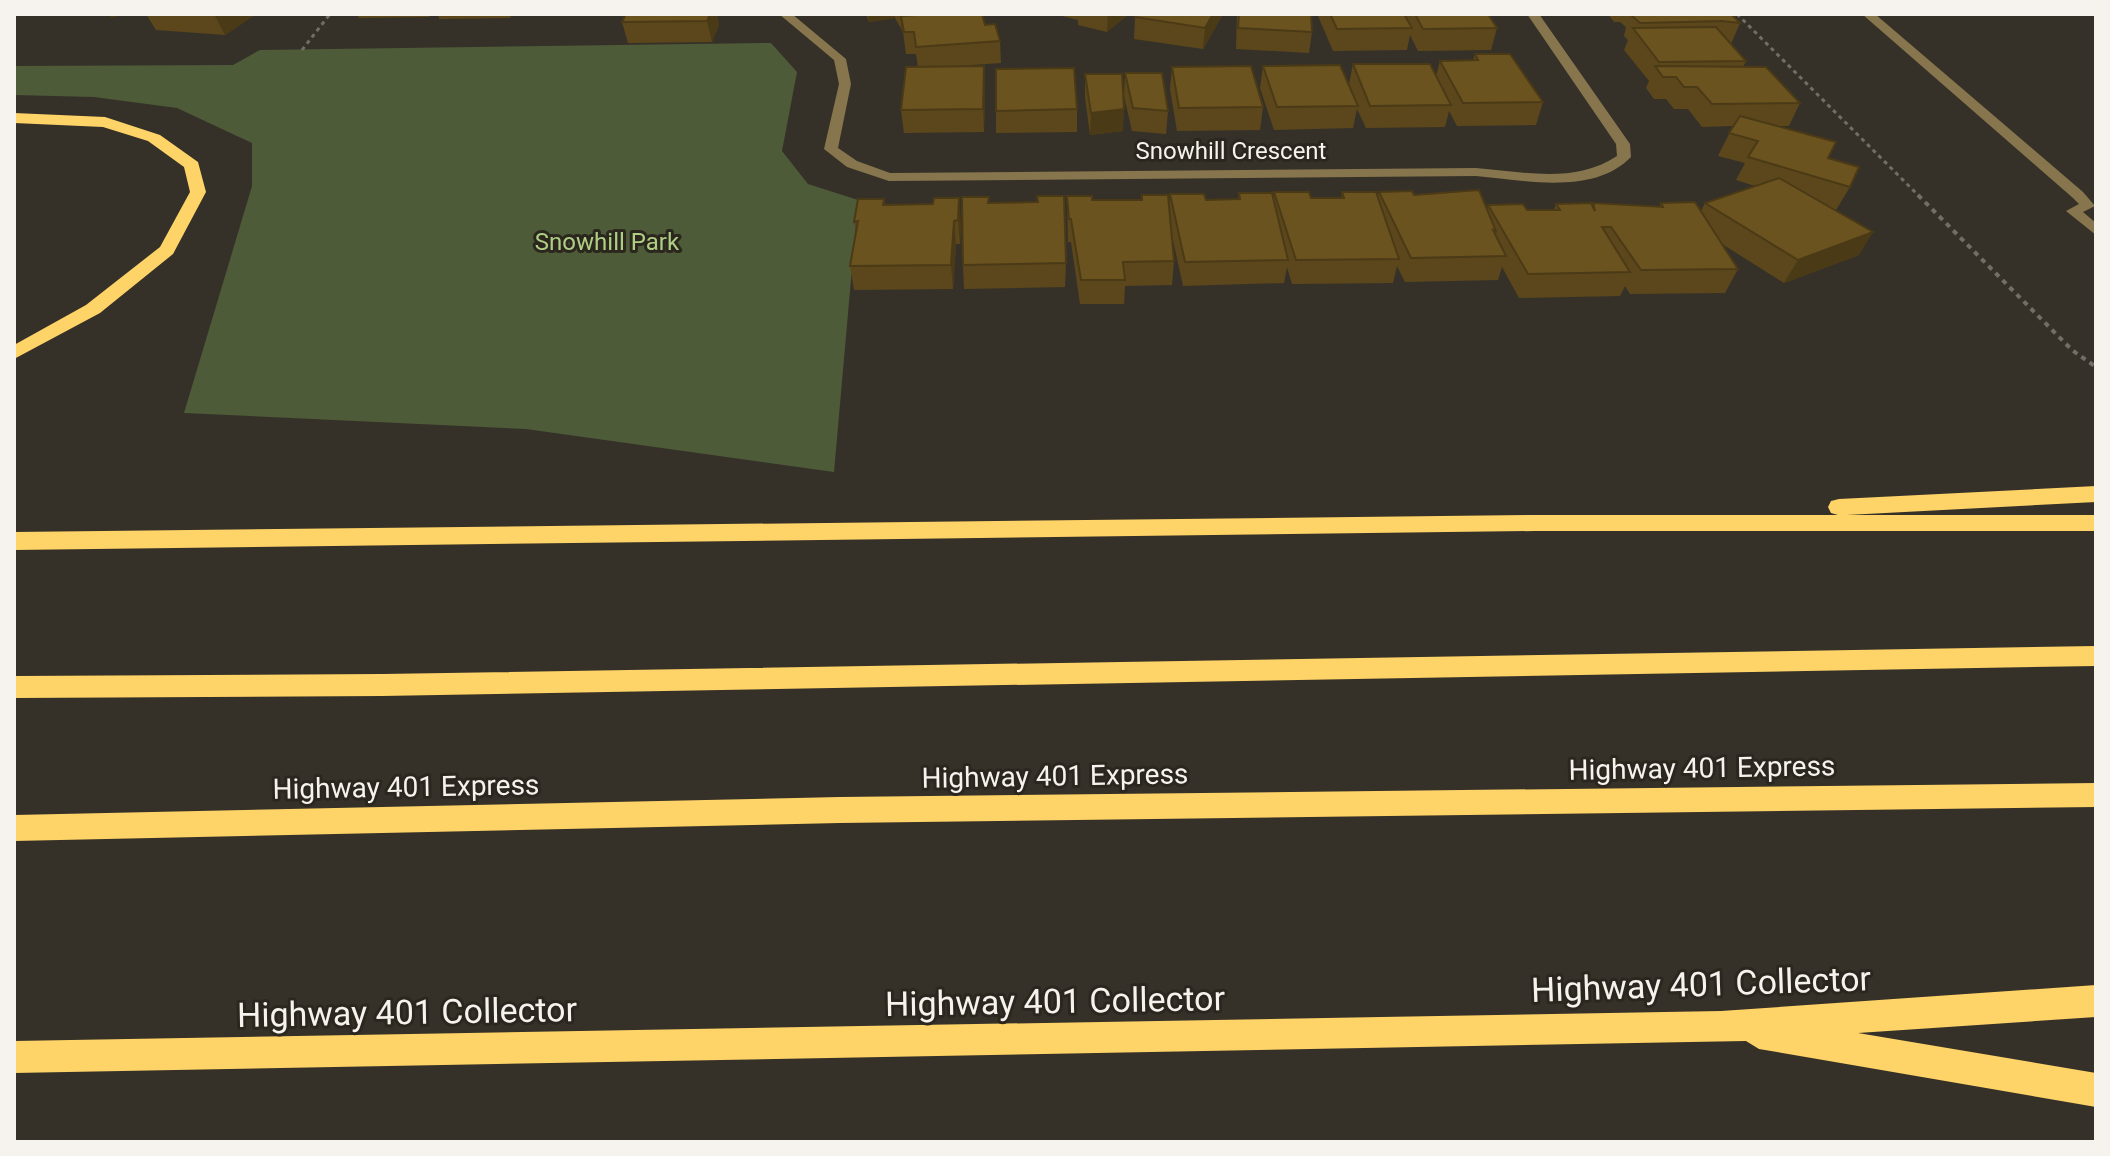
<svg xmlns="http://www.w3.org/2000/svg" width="2110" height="1156" viewBox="0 0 2110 1156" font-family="Roboto,sans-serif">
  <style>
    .green { fill: #4d5b39 }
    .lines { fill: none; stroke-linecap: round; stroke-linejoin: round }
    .path-far1 { stroke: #726e66; stroke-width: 3; stroke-dasharray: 4 4; stroke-linecap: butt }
    .path { stroke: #726e66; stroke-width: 4; stroke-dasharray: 5 5; stroke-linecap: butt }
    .minor { fill: #87764d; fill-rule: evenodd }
    .highway { fill: #fed367; fill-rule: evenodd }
    .wall { fill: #5c471c }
    .shaded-wall { fill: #4b3a16 }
    .building { fill: #6b5320; stroke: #4b3a16; stroke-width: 2 }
    .labels { text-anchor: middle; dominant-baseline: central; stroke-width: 6; stroke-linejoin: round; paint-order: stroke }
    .far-street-label { font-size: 24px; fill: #f6f3ee; stroke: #2c271e }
    .far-park-label { font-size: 24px; fill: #aece83; stroke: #2c271e }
    .street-label { font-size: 28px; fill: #f6f3ee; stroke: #2c271e }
    .near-street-label { font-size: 34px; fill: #f6f3ee; stroke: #2c271e }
  </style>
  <rect width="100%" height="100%" fill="#363128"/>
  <!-- green -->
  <path class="green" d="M771 43 797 72 782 151 808 184 858 200 834 472 526 429 184 413 252 186V143L177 108 94 97 14 95V66L233 65 260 50Z"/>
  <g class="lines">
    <!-- path-far1 -->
    <path class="path-far1" d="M1737 14 1920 197
      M302 50 330 14"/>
    <!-- path -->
    <path class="path" d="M1918 195 2072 350 2096 367"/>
    <!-- minor -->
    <path class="minor" d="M779 14H792L846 59 851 84 838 148 857 161 890 173 1476 168C1524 172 1575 184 1617 156L1616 144 1527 14H1539L1630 144 1631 157C1593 196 1524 180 1476 176L889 181 847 167 824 149 839 84 834 60Z
      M1862 14H1875L2083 192 2095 206 2083 212 2096 223V235L2066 211 2079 204 2073 198Z"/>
    <!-- highway -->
    <path class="highway" d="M14 113 105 117 160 135 198 162 206 192 173 254 100 313 14 359V345L86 305 160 247 190 192 184 167 148 141 103 127 14 123Z
      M2096 486V502L1847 515H2096V531H1534L14 550V532L1534 515H1838L1831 513 1828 507 1831 501 1839 499Z
      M2096 646V666L382 696 14 698V676L382 674Z
      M2096 783V807L840 823 14 841V815L840 797Z
      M2096 985V1017L1858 1033 2096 1073V1107L1759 1049 1746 1041 14 1073V1041L1721 1011Z"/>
  </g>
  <!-- wall -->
  <path class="wall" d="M146 14H256L225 35 156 30Z
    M357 14H431L429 17 359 18Z
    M438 14H512L510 18 439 19Z
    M626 14H717L719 25 712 42 628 43 622 22Z
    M866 14H982L985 25 1000 41 1001 63 958 66 985 88 984 132 904 133 901 110 918 67 916 54H906L903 32 895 18 869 22Z
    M1054 14H1129L1107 32 1078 25V20Z
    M1137 14H1223L1203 49 1134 39 1135 17Z
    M1237 14H1311L1312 32 1309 53 1236 49Z
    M1319 14H1488L1497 28 1491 50 1418 51 1410 35 1407 50 1333 51 1318 16Z
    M1608 14H1731L1740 23 1731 44 1746 61 1743 67 1800 103 1789 126H1777L1828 158 1850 187 1836 210 1859 255 1784 283 1722 244 1738 269 1725 293 1630 294 1625 286 1620 296 1519 298 1502 267 1498 280 1405 282 1397 266 1393 283 1292 284 1287 267 1284 283 1183 286 1171 231 1174 261 1172 285 1125 286 1124 304H1080L1071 242H1068L1067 196 1092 200H1141L1142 195 1169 207 1170 194 1206 200 1238 199 1239 193 1273 198 1274 192 1311 198H1341L1342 192 1377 197 1379 192 1414 195 1487 209 1488 205 1527 210H1554L1556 204 1592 205 1593 203 1659 207 1661 203 1701 211 1705 203 1755 186 1736 180 1745 163 1718 156 1733 126 1702 127 1688 109H1674L1666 99H1654L1646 88 1649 81 1624 50 1628 40 1624 36 1626 27 1620 22H1614Z
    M1475 54 1543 102 1536 125 1457 126 1449 111 1445 127 1366 128 1357 109 1353 128 1274 130 1260 88 1263 66 1349 84 1353 64 1436 76 1440 61 1473 60Z
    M1172 67 1263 107 1260 130 1177 131 1170 89Z
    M1125 73 1168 111 1166 134 1132 131 1124 96Z
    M1085 74 1123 131 1090 135 1085 97Z
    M1077 109V132L996 133V111Z
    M884 199 885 205 933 204 961 222 960 244H956L953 289 854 290 850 266 856 233 854 222Z
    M989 203 1066 263 1065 287 964 289 963 265Z"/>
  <!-- shaded-wall -->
  <path class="shaded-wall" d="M109 14H125L111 18Z
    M214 14H256L225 35Z
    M709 14H717L719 25 712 42 707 21Z
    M868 14H895V18L869 22Z
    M900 14H978L901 16 903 32 902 33Z
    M1108 14H1129L1107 32Z
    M1213 14H1223L1203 49 1205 28Z
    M984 66 985 88 984 132 983 109Z
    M1124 109 1123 131 1090 135 1091 113Z
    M959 198 961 222 960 244 958 220Z
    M954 221 956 244 953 289 951 265Z
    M1873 232 1859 255 1784 283 1798 260Z"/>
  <!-- building -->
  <path class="building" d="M626 14H710L707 21 622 22Z
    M931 14H982L985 25 995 24 1000 41 916 47 914 32H904L901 16Z
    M1137 14H1213L1205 28 1135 17Z
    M1239 14H1311L1312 32 1238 28Z
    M1330 14H1404L1412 28 1337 29Z
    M1415 14H1488L1497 28 1423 29Z
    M1637 14H1731L1740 23 1722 21 1640 23 1631 15Z
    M1716 27 1746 61 1659 62 1633 28Z
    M1475 54H1510L1543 102 1463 103 1440 61 1478 60Z
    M1353 64H1430L1451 105 1370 106Z
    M1340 65 1358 106 1277 107 1263 66Z
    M984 66 983 109 901 110 906 67Z
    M1251 66 1263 107 1179 108 1172 67Z
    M1655 66 1766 67 1800 103 1712 104 1697 87H1684L1676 77H1663Z
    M1074 68 1077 109 996 111V69Z
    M1125 73H1162L1168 111 1133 108Z
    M1085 74H1122L1124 109 1091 113Z
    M1740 116 1836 142 1828 158 1859 167 1850 187 1748 157 1758 141 1729 133Z
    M1779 178 1873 232 1798 260 1705 203Z
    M1479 190 1496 231 1493 230 1506 256 1411 258 1379 192 1412 191 1414 195Z
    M1274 192H1309L1311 198H1344L1342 192H1376L1399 259 1296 260Z
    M1239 193H1272L1288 260 1185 262 1170 194H1204L1206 200 1240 199Z
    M1142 195H1168L1174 261 1123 262 1125 280H1081L1071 219H1069L1067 196H1092V200H1142Z
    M1037 196H1064L1066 263 963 265 962 197H989L988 203 1038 202Z
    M934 198H959L958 220 954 221 951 265 850 266 858 221 854 222 858 199H884L883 205 933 204Z
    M1695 202 1738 269 1641 270 1611 227H1602L1630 272 1528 274 1488 205 1523 204 1527 210H1560L1556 204 1591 203 1595 211 1593 203 1663 207 1661 203Z"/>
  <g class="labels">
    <!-- far-street labels -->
    <g class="far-street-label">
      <text x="1231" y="151">Snowhill Crescent</text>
    </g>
    <!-- far-park labels -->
    <g class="far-park-label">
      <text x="607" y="242">Snowhill Park</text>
    </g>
    <!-- street labels -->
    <g class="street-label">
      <text transform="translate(1702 768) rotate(-1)">Highway 401 Express</text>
      <text transform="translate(1055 776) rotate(-1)">Highway 401 Express</text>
      <text transform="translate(406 787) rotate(-1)">Highway 401 Express</text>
    </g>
    <!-- near-street labels -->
    <g class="near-street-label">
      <text transform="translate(1701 984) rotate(-2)">Highway 401 Collector</text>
      <text transform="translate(1055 1001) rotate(-1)">Highway 401 Collector</text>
      <text transform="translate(407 1012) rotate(-1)">Highway 401 Collector</text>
    </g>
  </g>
  <!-- border -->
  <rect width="2110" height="1156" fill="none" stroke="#f6f3ee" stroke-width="32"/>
</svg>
